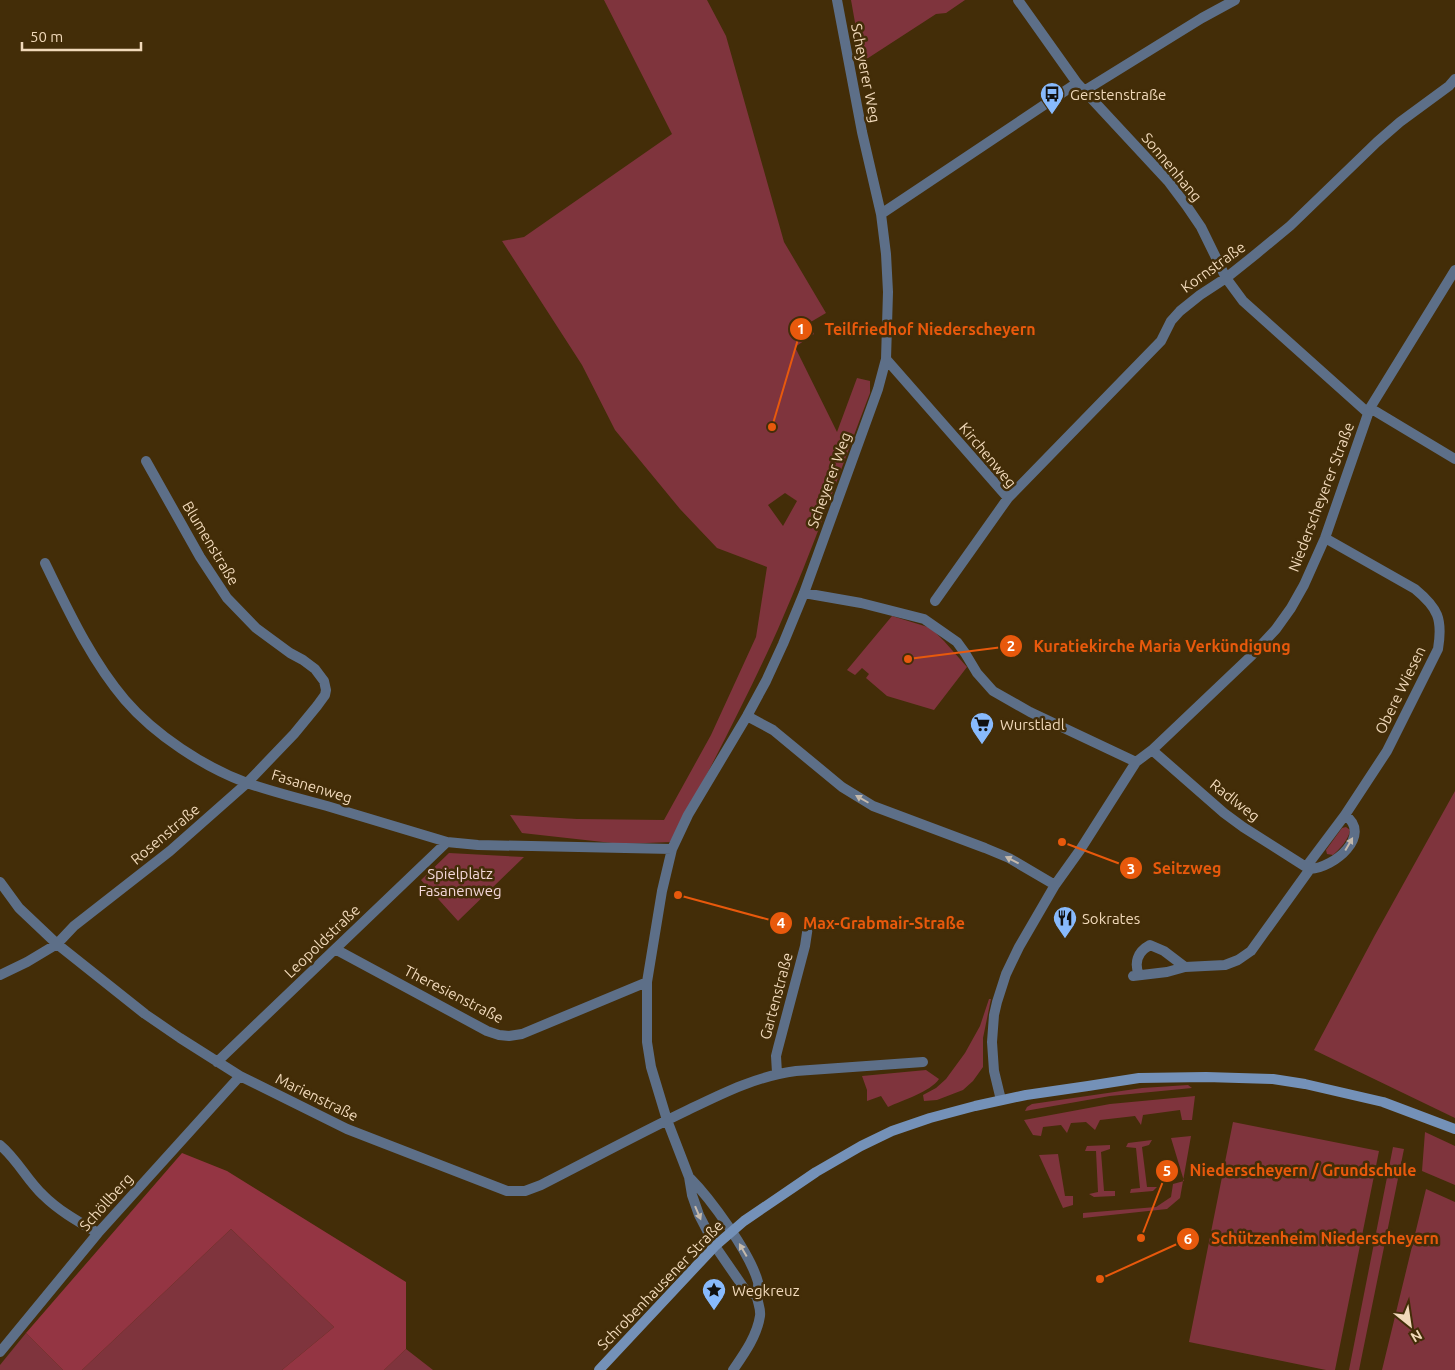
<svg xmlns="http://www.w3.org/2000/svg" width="1455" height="1370" viewBox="0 0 1455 1370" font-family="Ubuntu,sans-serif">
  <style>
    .green { fill: #7f343d; fill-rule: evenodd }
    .forest { fill: #943543 }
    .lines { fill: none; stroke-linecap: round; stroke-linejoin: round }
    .street { stroke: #5d6f88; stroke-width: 10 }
    .secondary { stroke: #7491b8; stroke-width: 10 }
    .oneway { fill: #c5b9ab }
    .labels { text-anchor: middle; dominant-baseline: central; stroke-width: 5; stroke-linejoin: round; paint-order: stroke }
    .street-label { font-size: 15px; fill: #f1d9ba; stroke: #432d08 }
    .poi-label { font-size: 15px; fill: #f1d9ba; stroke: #432d08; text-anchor: start }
    .park-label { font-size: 15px; fill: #f5d8da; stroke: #432d08 }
    .leader { fill: none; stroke: #e8590c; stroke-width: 2 }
    .callout-dot { fill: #e8590c; stroke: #432d08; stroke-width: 2 }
    .mark-label { font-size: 15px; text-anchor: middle; font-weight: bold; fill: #fff }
    .callout-label { font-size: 16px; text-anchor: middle; font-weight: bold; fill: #e8590c; stroke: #432d08; stroke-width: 5; stroke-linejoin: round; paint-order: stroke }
  </style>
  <rect width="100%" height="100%" fill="#432d08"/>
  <!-- green -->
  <path class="green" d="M604 0H707L726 36 784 242 826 313 809 323 814 334 795 347 837 432 857 378 870 381V393C840 471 812 552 778 629 746 701 708 771 672 842L621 844 522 833 510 815 577 819 664 820 711 735 756 637 767 567 717 548 680 509 615 430 582 365 502 241 524 237 672 134ZM785 493 797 501 783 526 768 505Z
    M851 0H965L946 13 936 14 862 62Z
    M892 616 931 628 944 641 967 667 934 710 887 696 866 678 869 674 862 668 855 675 847 670Z
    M1455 791V1118L1314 1050 1375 935Z
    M1346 827 1350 830C1349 839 1340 849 1333 855L1327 854 1326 850 1342 828Z
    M449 853 524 857 458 921 421 880Z
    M989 999H991L983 1038V1067L973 1081 963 1090 937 1100 924 1101 923 1095 936 1088 946 1079 965 1053 980 1026Z
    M926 1070 939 1079C930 1092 903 1100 888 1107L881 1096 867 1101V1090L862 1076Z
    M1188 1085 1192 1088 1110 1096 1025 1111 1027 1107 1032 1104 1142 1088Z
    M1195 1096 1192 1120H1182L1180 1110 1143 1115 1141 1125 1135 1116 1100 1120 1095 1130 1086 1122 1071 1123 1067 1133 1061 1125 1043 1127 1041 1136 1033 1135 1024 1120 1110 1104Z
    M1233 1122 1379 1151 1335 1370H1326L1189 1342Z
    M1425 1132 1455 1146V1185L1422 1171Z
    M1191 1136 1180 1198 1167 1209 1083 1218V1213L1156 1207 1171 1197 1173 1184 1184 1181 1171 1138Z
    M1152 1140 1149 1145 1142 1147 1147 1187H1157L1153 1191 1130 1193 1131 1189 1140 1188 1136 1148 1126 1147 1128 1143Z
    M1110 1145V1149L1101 1152 1104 1191H1115V1196L1094 1197 1089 1194 1098 1192 1096 1151H1085L1087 1146Z
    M1393 1147 1404 1149 1359 1370H1349Z
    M1058 1154 1065 1196H1073V1205L1063 1208 1039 1155Z
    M1426 1189 1455 1202V1370H1382Z
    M231 1229 334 1327 282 1370H82Z
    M26 1333 63 1370H0V1365Z
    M406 1349 433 1370H384Z"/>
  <!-- forest -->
  <path class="forest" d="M182 1153 227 1171 406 1282V1349L384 1370H282L334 1327 231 1229 82 1370H63L26 1333Z"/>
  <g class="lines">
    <!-- street -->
    <path class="street" d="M1018 0 1077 83 1168 181 1186 205 1201 227 1226 278 1243 301 1368 413
      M1084 91 1202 18 1235 0
      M881 214 1077 83
      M886 359 1008 498 935 601
      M1370 408 1455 459
      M1008 498 1161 341 1171 321 1180 311 1200 295 1226 278 1256 254 1290 226 1377 142 1400 122 1449 86 1455 79
      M1325 538 1415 589C1438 608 1443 619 1438 649L1387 751 1345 815
      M45 563C68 610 91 660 125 700 155 735 204 767 247 783 273 792 300 799 327 806 367 818 407 830 447 842L478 845 672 849
      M804 593 861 603 924 619 957 642 965 653 977 673 993 691 1030 712 1136 762
      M747 716 773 730 842 787 873 806 985 848 1009 858 1055 885
      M1152 750 1224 813 1243 827 1306 867
      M0 882 19 908 57 944 145 1014 180 1038 240 1076 347 1129 507 1191H525L541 1185C590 1160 638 1134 688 1110 723 1093 757 1076 796 1071L923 1062
      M335 949 487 1031 499 1035 509 1036 522 1034 647 982
      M0 975 27 962 57 944 74 926 170 851 247 783 294 734 317 706 325 695 326 690 324 681 315 669 303 660 290 653 256 628 227 598 200 557 146 461
      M1139 975C1134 963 1137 952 1150 945L1164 951 1185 967
      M1133 976 1167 972 1185 967 1225 965 1238 960 1251 951 1310 869C1334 868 1373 835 1345 815L1306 867 1310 869
      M217 1062 447 842
      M777 1073 776 1056 778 1048 805 946 808 926
      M1001 1100 994 1071 992 1042 994 1015 997 1002 1006 974 1019 947 1055 885 1080 850 1136 762 1152 750 1252 655 1276 629 1291 608 1304 585 1325 538 1370 408 1455 270
      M0 1145C17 1159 27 1180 43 1195 59 1211 79 1222 98 1233
      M689 1177C711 1199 750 1253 758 1282 759 1287 756 1292 757 1297 758 1304 761 1309 760 1316 757 1336 744 1354 733 1370
      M757 1296 746 1291 715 1246 699 1215 692 1195 689 1177 667 1120 651 1067 647 1042V982L662 891 672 849 688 815 747 716 766 681 783 644 804 593 878 389 886 359 888 292 886 254 881 214 862 132 837 0
      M0 1352 98 1233 240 1076"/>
    <!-- secondary -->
    <path class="secondary" d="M599 1370 715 1246 744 1221 816 1172 861 1146 892 1131 930 1118 975 1106 1026 1095 1088 1086 1139 1078 1206 1077 1273 1079 1305 1084 1383 1102 1455 1129"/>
  </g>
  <!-- one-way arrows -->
  <defs><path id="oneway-solid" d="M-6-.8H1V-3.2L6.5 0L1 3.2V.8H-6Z" transform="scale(1.25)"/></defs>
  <g class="oneway">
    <use href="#oneway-solid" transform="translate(862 799) rotate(-150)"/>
    <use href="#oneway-solid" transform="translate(1349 844) rotate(-60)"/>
    <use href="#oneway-solid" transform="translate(1012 860) rotate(-153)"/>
    <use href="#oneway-solid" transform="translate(698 1213) rotate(67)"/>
    <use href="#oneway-solid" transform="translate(743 1250) rotate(-120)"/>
  </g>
  <!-- icons -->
  <defs>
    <g id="bus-pin" transform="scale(1.25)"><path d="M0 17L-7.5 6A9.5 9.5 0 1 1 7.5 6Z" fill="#88bafc" stroke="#432d08"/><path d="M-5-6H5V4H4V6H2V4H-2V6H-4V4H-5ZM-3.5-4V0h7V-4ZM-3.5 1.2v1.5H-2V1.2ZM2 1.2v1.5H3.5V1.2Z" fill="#111"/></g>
    <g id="supermarket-pin" transform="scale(1.25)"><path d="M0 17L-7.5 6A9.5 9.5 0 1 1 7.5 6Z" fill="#88bafc" stroke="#432d08"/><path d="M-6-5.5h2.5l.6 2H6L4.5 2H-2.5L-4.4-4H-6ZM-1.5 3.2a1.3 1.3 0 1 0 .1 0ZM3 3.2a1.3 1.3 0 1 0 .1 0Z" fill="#111"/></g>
    <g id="restaurant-pin" transform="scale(1.25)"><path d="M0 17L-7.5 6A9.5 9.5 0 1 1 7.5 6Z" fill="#88bafc" stroke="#432d08"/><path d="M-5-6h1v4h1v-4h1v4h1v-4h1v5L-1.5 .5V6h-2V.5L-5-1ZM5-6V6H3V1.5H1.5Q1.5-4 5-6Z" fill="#111"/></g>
    <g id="sight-pin" transform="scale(1.25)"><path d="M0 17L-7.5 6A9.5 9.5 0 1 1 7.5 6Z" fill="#88bafc" stroke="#432d08"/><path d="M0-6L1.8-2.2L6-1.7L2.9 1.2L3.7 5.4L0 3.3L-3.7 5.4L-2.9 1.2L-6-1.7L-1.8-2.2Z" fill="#111"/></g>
  </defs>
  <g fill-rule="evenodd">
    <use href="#bus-pin" x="1052" y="94"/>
    <use href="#supermarket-pin" x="982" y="724"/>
    <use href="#restaurant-pin" x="1065" y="918"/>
    <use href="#sight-pin" x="714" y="1290"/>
  </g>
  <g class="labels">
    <!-- street labels -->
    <g class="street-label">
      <text transform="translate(866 73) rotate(79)">Scheyerer Weg</text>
      <text transform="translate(1172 167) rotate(50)">Sonnenhang</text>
      <text transform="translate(1213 267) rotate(-36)">Kornstraße</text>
      <text transform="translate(988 455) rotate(50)">Kirchenweg</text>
      <text transform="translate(829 480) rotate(-70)">Scheyerer Weg</text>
      <text transform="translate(1321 497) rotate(-69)">Niederscheyerer Straße</text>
      <text transform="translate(211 543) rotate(59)">Blumenstraße</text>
      <text transform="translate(1400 690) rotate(-64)">Obere Wiesen</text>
      <text transform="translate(312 786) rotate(17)">Fasanenweg</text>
      <text transform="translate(1235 800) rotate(38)">Radlweg</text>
      <text transform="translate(165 834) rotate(-40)">Rosenstraße</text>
      <text transform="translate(322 941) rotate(-44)">Leopoldstraße</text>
      <text transform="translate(454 994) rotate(27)">Theresienstraße</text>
      <text transform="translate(776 996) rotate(-75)">Gartenstraße</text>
      <text transform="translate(317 1097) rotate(26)">Marienstraße</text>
      <text transform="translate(106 1202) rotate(-48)">Schöllberg</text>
      <text transform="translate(660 1285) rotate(-46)">Schrobenhausener Straße</text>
    </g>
    <!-- poi labels -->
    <g class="poi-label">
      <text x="1070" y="94">Gerstenstraße</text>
      <text x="1000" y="724">Wurstladl</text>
      <text x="1082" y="918">Sokrates</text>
      <text x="732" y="1290">Wegkreuz</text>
    </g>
    <!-- park labels -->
    <g class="park-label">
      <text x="460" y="873">Spielplatz<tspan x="460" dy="17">Fasanenweg</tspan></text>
    </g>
  </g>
  <!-- callouts -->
  <path class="leader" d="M772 427L801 329M908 659L1011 646M1062 842L1131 868M678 895L781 923M1141 1238L1167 1171M1100 1279L1188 1239"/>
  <g class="callout-dot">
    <circle cx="772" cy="427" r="5"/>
    <circle cx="908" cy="659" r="5"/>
    <circle cx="1062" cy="842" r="5"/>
    <circle cx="678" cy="895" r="5"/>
    <circle cx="1141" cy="1238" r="5"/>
    <circle cx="1100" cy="1279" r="5"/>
    <circle cx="801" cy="329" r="12"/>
    <circle cx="1011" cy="646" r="12"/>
    <circle cx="1131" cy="868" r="12"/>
    <circle cx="781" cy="923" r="12"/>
    <circle cx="1167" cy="1171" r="12"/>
    <circle cx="1188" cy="1239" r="12"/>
  </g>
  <g class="mark-label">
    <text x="801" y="334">1</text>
    <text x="1011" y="651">2</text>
    <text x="1131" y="874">3</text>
    <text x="781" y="928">4</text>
    <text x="1167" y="1176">5</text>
    <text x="1188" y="1244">6</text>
  </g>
  <g class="callout-label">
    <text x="930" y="335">Teilfriedhof Niederscheyern</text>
    <text x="1162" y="652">Kuratiekirche Maria Verkündigung</text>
    <text x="1187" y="874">Seitzweg</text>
    <text x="884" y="929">Max-Grabmair-Straße</text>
    <text x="1303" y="1176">Niederscheyern / Grundschule</text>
    <text x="1325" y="1244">Schützenheim Niederscheyern</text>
  </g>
  <!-- north arrow -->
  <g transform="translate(1410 1325) rotate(150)" stroke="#432d08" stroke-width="4" paint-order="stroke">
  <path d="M0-4L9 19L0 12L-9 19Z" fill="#f1d9ba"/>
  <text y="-8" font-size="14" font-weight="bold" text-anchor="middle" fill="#f1d9ba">N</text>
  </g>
  <!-- scale -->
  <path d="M22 42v8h119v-8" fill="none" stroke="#f1d9ba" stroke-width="2.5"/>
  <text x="30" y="42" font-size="15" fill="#f1d9ba" stroke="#432d08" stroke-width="4" paint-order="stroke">50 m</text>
</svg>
